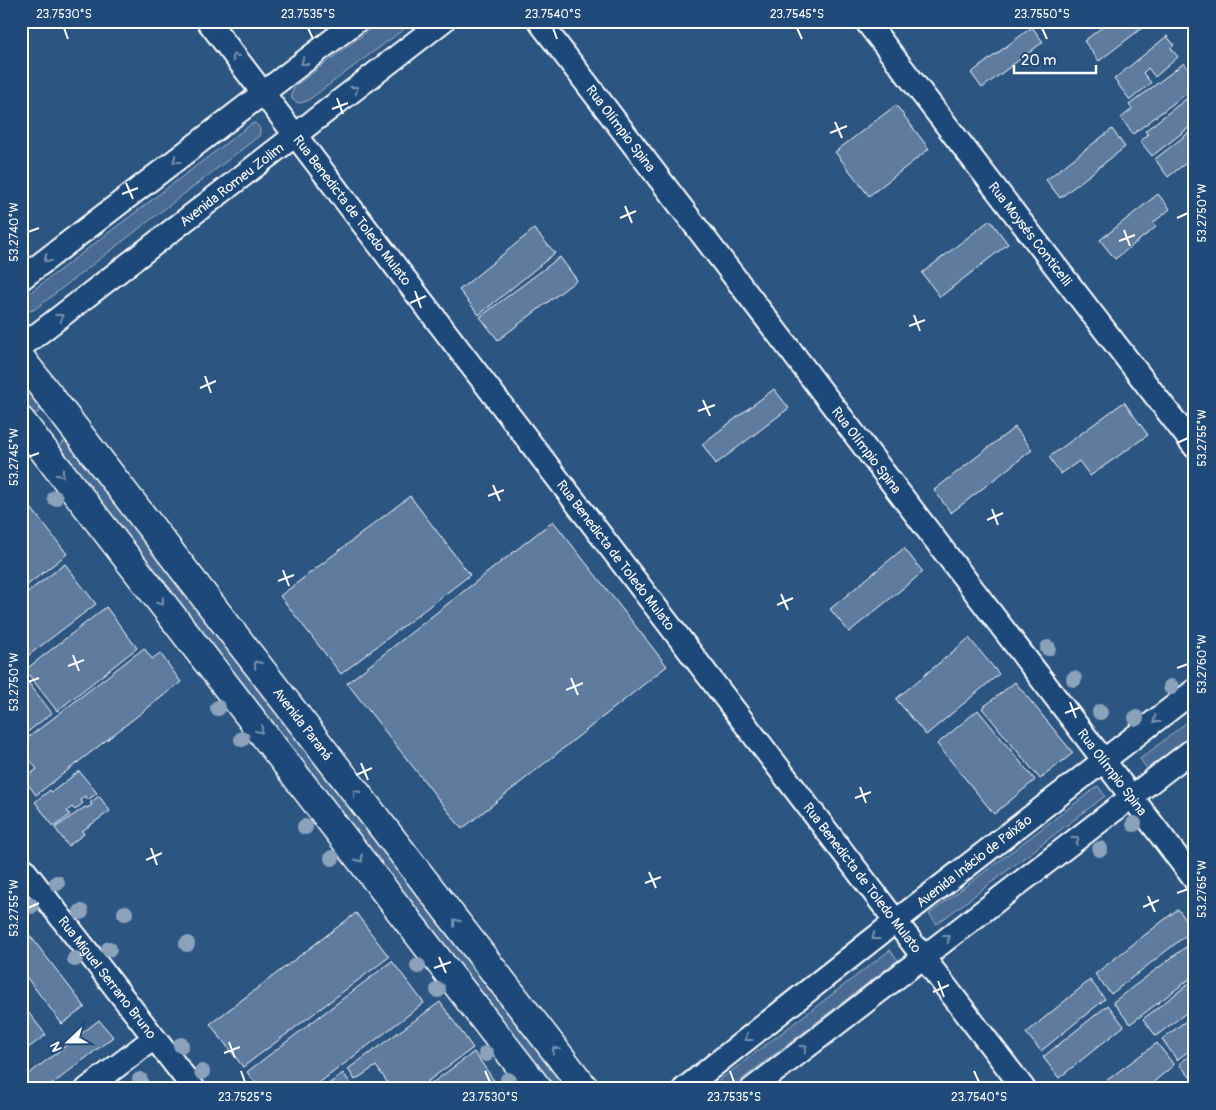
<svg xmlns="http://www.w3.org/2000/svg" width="1216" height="1110" viewBox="0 0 1216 1110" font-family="Pangolin,sans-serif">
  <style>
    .green { fill: #486b92; stroke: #a4b5c8 }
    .building { fill: #5e7c9f; stroke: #fff }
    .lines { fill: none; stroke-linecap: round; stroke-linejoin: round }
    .street-casing { stroke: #fff; stroke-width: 26 }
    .secondary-casing { stroke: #fff; stroke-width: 31 }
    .street { stroke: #1f4a7a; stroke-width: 22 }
    .secondary { stroke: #1f4a7a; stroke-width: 28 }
    .tree { fill: #8ca2bb }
    .oneway { stroke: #7992af }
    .ticks { fill: none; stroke: #fff; stroke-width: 2 }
    .labels { text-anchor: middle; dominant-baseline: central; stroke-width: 4; stroke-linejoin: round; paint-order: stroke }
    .street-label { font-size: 14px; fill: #fff; stroke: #1f4a7a }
    .neatline { fill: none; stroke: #fff; stroke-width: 2 }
    .ticks-label { font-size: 12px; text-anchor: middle; fill: #fff }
  </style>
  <rect width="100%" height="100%" fill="#2c5582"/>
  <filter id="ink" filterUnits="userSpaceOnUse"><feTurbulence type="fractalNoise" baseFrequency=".02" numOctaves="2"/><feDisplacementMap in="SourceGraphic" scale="10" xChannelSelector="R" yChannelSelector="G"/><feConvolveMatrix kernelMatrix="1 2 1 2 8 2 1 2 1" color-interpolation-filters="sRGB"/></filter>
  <g filter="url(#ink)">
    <!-- green -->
    <path class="green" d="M381 21H415L307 101 299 103 293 100 291 95 295 86Z
      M255 123C260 127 261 130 259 136L35 309 30 311 24 309 22 305 23 298 250 125Z
      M21 379 41 406 38 413H30L21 402Z
      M63 442H70L566 1089H547L60 448Z
      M1195 716V734L1148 770 1140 759Z
      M1098 786 1105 796 937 924 929 914Z
      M890 950 898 960 729 1089H708Z"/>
    <!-- building -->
    <path class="building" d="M1110 21H1151L1099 61 1084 41Z
      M1032 27 1043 42 982 88 971 73Z
      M1167 36 1174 45 1171 48 1178 57 1155 77 1148 68 1143 73 1151 83 1130 100 1114 79Z
      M1184 63 1195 77V87L1133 134 1121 118 1132 109 1129 105Z
      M1195 92V123L1152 156 1140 141 1148 135 1145 131Z
      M896 105 929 149 869 196 835 152Z
      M1195 128V156L1168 177 1155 159Z
      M1112 129 1125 147 1060 198 1046 180Z
      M1158 194 1170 209 1153 223 1156 227 1115 259 1100 240Z
      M990 220 1008 244 940 297 922 273Z
      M534 229 555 253 479 315 459 290Z
      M560 257 577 280 498 340 480 317Z
      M774 389 789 408 716 464 702 444Z
      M1124 402 1148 435 1090 476 1079 461 1061 474 1049 457Z
      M1015 427 1032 450 951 513 934 490Z
      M410 496 470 575 341 674 280 596Z
      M25 500 67 554 21 590V503Z
      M553 521 667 666 462 829 347 683Z
      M904 548 923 572 849 632 830 609Z
      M65 564 96 604 21 661V597Z
      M106 607 137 648 57 711 25 670Z
      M969 638 999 674 926 735 896 699Z
      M144 648 152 659 160 653 181 682 36 795 24 779 37 769 21 749V743Z
      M21 673 52 713 21 737Z
      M1015 682 1073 753 1040 779 982 708Z
      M978 710 1035 780 994 814 937 744Z
      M79 771 97 793 88 800 85 796 80 800 83 803 75 810 72 807 67 811 70 815 54 827 35 802 50 790 52 792Z
      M99 796 110 811 82 831 84 834 68 846 55 828 85 807 87 808 92 805 90 803Z
      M1178 909 1193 930 1111 994 1095 974Z
      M356 913 389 957 243 1067 210 1024Z
      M21 924 85 1007 62 1024 21 970Z
      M1195 940V975L1130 1024 1113 1002Z
      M392 961 424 1003 311 1089H260L247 1072Z
      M1195 979V1006L1156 1036 1143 1019Z
      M1090 980 1105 999 1041 1051 1026 1033Z
      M440 1002 473 1048 417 1089H392L376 1066 355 1080 348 1069Z
      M21 1003 46 1035 24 1051 21 1047Z
      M1108 1005 1124 1026 1059 1078 1043 1057Z
      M1195 1014V1046L1177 1060 1162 1039Z
      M99 1020 113 1037 46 1089H21V1080Z
      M1157 1043 1174 1065 1145 1089H1095Z
      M1195 1051V1083L1179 1064Z
      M474 1052 500 1089H424Z
      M343 1073 355 1089H322Z"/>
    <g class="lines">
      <!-- street casing -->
      <g class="street-casing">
        <g id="street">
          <path id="s1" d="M208 21 1024 1089"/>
          <path id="s2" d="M539 21 1195 880"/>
          <path id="s3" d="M866 21 1195 447"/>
          <path d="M21 279 357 21"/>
          <path id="s4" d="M21 347 443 21"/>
          <path id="s5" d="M21 866 194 1089"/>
          <path d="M87 1089 154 1038"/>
          <path id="s6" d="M684 1089 896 921 1195 690"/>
          <path d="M752 1089 1195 748"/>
        </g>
      </g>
      <!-- secondary casing -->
      <g class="secondary-casing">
        <g id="secondary">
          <path id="s7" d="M21 359 585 1089"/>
          <path d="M21 421 538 1089"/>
        </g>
      </g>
      <!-- street -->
      <use href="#street" class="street"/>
      <!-- secondary -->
      <use href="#secondary" class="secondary"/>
    </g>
    <!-- trees -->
    <g class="tree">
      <circle cx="55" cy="498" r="8"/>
      <circle cx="1048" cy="648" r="8"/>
      <circle cx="1074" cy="679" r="8"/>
      <circle cx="1171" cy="687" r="8"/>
      <circle cx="218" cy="708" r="8"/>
      <circle cx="1100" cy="712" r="8"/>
      <circle cx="1136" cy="718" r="8"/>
      <circle cx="242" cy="739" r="8"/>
      <circle cx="1134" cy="824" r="8"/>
      <circle cx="305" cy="827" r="8"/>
      <circle cx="1100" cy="849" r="8"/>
      <circle cx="332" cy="858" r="8"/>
      <circle cx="57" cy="883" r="8"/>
      <circle cx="31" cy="906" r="8"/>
      <circle cx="81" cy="912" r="8"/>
      <circle cx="125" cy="913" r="8"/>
      <circle cx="187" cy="944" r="8"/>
      <circle cx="109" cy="949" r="8"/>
      <circle cx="75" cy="959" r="8"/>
      <circle cx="418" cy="966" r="8"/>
      <circle cx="438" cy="990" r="8"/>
      <circle cx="181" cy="1045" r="8"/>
      <circle cx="486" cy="1054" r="8"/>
      <circle cx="202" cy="1072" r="8"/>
      <circle cx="140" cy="1080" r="8"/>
      <circle cx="508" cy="1080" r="8"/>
    </g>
    <!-- one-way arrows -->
    <defs><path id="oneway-chevron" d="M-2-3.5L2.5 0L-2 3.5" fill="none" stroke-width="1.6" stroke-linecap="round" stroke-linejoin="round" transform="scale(1.25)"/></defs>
    <g class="oneway">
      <use href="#oneway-chevron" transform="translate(235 57) rotate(-127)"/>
      <use href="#oneway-chevron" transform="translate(304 62) rotate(143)"/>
      <use href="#oneway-chevron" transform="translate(355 89) rotate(-38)"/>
      <use href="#oneway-chevron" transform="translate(176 160) rotate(142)"/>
      <use href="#oneway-chevron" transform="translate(47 259) rotate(142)"/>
      <use href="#oneway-chevron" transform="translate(60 317) rotate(-38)"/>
      <use href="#oneway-chevron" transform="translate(61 474) rotate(52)"/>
      <use href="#oneway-chevron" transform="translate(161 602) rotate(52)"/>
      <use href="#oneway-chevron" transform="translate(257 664) rotate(-128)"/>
      <use href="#oneway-chevron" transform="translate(1156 720) rotate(142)"/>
      <use href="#oneway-chevron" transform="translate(260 730) rotate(52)"/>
      <use href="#oneway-chevron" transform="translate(356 793) rotate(-128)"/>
      <use href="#oneway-chevron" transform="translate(1076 840) rotate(-37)"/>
      <use href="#oneway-chevron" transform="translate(360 859) rotate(52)"/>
      <use href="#oneway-chevron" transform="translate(456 922) rotate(-128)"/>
      <use href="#oneway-chevron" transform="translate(875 937) rotate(142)"/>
      <use href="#oneway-chevron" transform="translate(947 938) rotate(-37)"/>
      <use href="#oneway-chevron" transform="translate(748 1038) rotate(142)"/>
      <use href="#oneway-chevron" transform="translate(804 1048) rotate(-38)"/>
      <use href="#oneway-chevron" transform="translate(555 1050) rotate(-128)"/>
    </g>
  </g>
  <!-- ticks -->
  <path class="ticks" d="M64 28 68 39M308 28 313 39M553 28 557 39M797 28 802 39M1042 28 1047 39M337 98 343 114M332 109 348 103M835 122 842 138M830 133 847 126M126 183 133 199M122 194 138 188M625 206 632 223M620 218 636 211M1177 218 1188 213M1124 230 1130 246M28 232 39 228M1119 241 1135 235M415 291 421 308M410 303 426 296M914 315 920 331M909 326 925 320M205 376 211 393M200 388 216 381M703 400 710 416M698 411 715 405M1177 443 1188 438M28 457 39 453M493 485 500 501M488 496 504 490M992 509 998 525M987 520 1003 513M283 570 289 586M278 581 294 575M781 594 788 610M777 605 793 598M73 655 79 671M68 666 84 660M1177 668 1188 664M571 678 578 695M28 682 39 678M566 690 583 683M1070 702 1076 718M1065 713 1081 707M361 763 368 780M356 775 372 768M860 787 866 803M855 798 871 792M151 848 157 865M146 860 162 853M649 872 656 888M645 883 661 877M1177 893 1188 889M1148 896 1155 912M1143 907 1159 900M28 908 39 903M439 957 446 973M434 968 451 962M938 981 944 997M933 992 949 985M229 1042 235 1058M224 1053 240 1047M241 1071 245 1082M485 1071 490 1082M730 1071 734 1082M974 1071 979 1082"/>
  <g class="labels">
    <!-- street labels -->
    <g class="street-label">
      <text stroke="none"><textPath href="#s2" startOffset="135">Rua Olímpio Spina</textPath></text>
      <text stroke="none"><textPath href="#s4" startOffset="266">Avenida Romeu Zolim</textPath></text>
      <text stroke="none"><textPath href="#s1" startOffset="238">Rua Benedicta de Toledo Mulato</textPath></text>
      <text stroke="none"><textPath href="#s3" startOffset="269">Rua Moysés Conticelli</textPath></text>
      <text stroke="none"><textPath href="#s2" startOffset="540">Rua Olímpio Spina</textPath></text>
      <text stroke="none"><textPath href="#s1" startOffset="672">Rua Benedicta de Toledo Mulato</textPath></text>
      <text stroke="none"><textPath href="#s7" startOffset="461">Avenida Paraná</textPath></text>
      <text stroke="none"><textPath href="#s2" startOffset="945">Rua Olímpio Spina</textPath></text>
      <text stroke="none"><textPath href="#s6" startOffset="369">Avenida Inácio de Paixão</textPath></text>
      <text stroke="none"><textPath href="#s1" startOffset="1078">Rua Benedicta de Toledo Mulato</textPath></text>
      <text stroke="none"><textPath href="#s5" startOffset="141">Rua Miguel Serrano Bruno</textPath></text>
    </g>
  </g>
  <!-- margin -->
  <rect width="1216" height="1110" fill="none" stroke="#1f4a7a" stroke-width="55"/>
  <!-- north arrow -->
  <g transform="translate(68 1042) rotate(248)" stroke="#1f4a7a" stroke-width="4" paint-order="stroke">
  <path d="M0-4L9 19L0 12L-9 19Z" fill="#ffffff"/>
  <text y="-8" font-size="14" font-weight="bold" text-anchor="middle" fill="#ffffff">N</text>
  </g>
  <!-- scale -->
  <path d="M1014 65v8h82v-8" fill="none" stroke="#ffffff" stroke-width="2.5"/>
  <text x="1021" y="65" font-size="15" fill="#ffffff" stroke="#1f4a7a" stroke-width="4" paint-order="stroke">20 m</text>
  <rect x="28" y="28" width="1160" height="1054" class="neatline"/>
  <g class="ticks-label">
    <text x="64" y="18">23.7530°S</text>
    <text x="308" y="18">23.7535°S</text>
    <text x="553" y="18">23.7540°S</text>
    <text x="797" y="18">23.7545°S</text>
    <text x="1042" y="18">23.7550°S</text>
    <text transform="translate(1202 213) rotate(-90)" y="4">53.2750°W</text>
    <text transform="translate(14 232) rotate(-90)" y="4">53.2740°W</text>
    <text transform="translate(1202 438) rotate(-90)" y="4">53.2755°W</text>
    <text transform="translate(14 457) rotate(-90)" y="4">53.2745°W</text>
    <text transform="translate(1202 664) rotate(-90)" y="4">53.2760°W</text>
    <text transform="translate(14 682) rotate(-90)" y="4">53.2750°W</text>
    <text transform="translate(1202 889) rotate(-90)" y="4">53.2765°W</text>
    <text transform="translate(14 908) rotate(-90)" y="4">53.2755°W</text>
    <text x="245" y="1101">23.7525°S</text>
    <text x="490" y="1101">23.7530°S</text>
    <text x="734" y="1101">23.7535°S</text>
    <text x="979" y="1101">23.7540°S</text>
  </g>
</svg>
